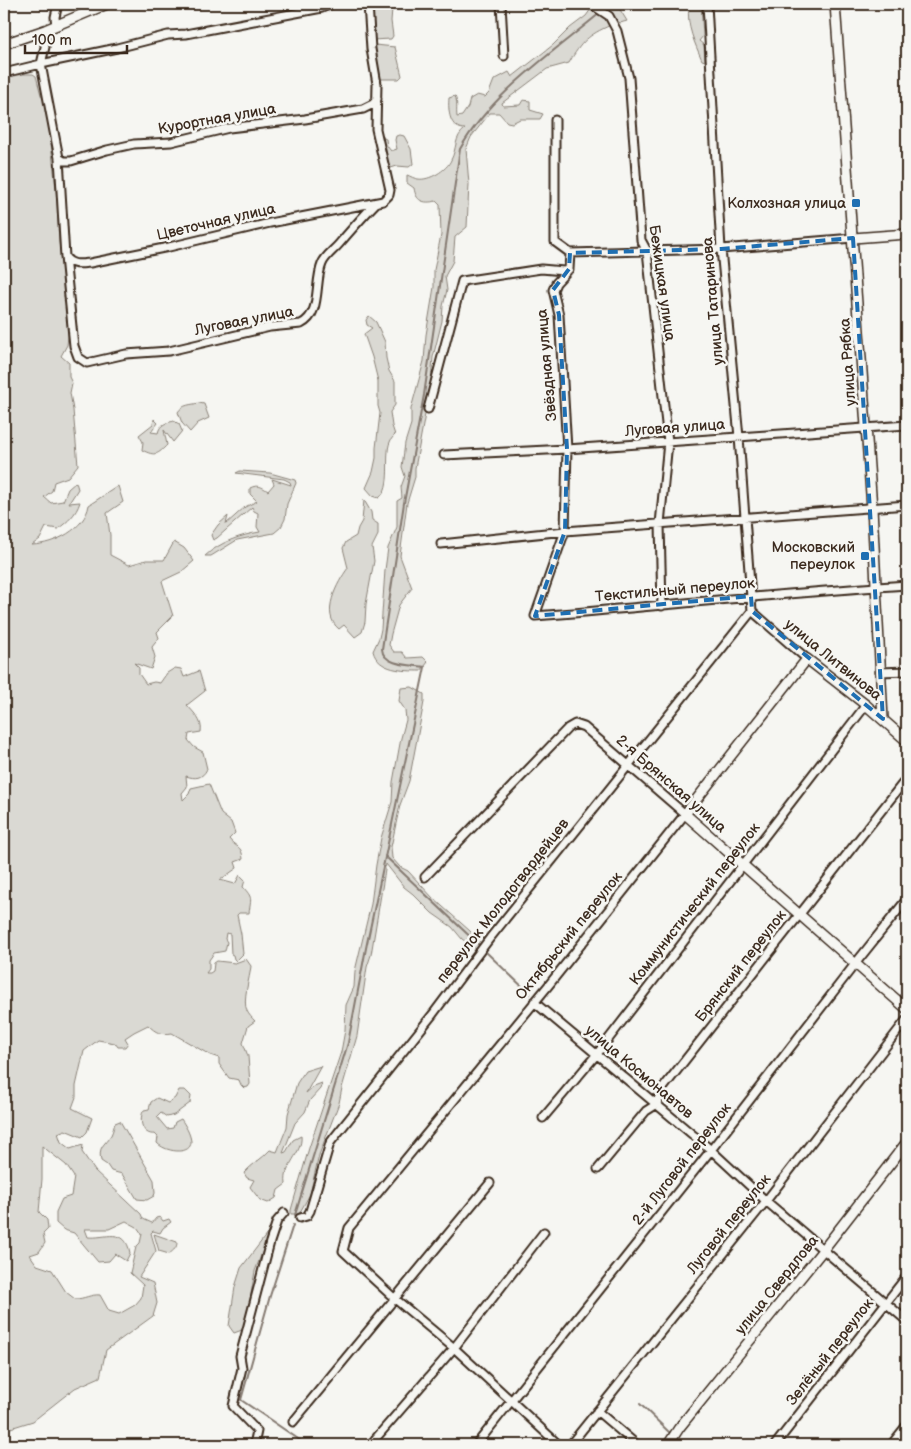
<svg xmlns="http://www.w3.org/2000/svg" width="911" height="1449" viewBox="0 0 911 1449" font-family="'Balsamiq Sans',sans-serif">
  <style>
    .green { fill: #dad9d3; stroke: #8a8278; fill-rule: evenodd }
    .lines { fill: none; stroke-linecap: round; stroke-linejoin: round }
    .stream { stroke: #857a71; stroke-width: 2 }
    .street-casing { stroke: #3b2a1e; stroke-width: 11 }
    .secondary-casing { stroke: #3b2a1e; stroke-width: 12 }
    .street { stroke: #f6f6f2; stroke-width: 7 }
    .secondary { stroke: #f6f6f2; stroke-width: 9 }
    .marked { fill: none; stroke: #1f6fb2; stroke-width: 4; stroke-dasharray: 10 6; stroke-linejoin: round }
    .poi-dot { fill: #1f6fb2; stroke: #f6f6f2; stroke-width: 2 }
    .labels { text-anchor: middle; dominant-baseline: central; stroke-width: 5; stroke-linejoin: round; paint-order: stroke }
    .street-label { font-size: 15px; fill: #3b2a1e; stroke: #f6f6f2 }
    .poi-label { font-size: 15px; fill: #3b2a1e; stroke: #f6f6f2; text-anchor: end }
  </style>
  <rect width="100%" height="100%" fill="#f6f6f2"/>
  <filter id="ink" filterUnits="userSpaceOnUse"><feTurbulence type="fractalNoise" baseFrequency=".02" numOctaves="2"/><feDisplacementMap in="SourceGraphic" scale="10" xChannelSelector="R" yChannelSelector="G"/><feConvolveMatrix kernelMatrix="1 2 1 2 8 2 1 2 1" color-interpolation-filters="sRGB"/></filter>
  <g filter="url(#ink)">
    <!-- green -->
    <path class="green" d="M386 4 392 9 391 21 393 36 391 39 372 40 371 7Z
      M599 4H628L619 8 627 21 620 23 614 18 611 25C588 35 581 42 569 63L547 69 502 103 503 106 520 105 523 100 530 101V110L543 114 540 119H520L512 123 507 122 499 113H490L471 137 466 149 469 184 467 227 455 237 453 261 445 276 447 290 443 306 442 321 433 357 431 382 415 468V477L407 503 400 556 412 588 399 605 391 634 389 645 394 652H402L407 658 423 657 428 662 421 671C404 671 378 671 373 651L379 638 381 629 385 570 388 548 397 527V501L402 498 401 487 405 476 402 467 405 443 411 424V409L424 361 426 335 434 287V270L441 235 440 205 436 201C423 204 416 201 414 188L407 183V175C410 176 415 179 418 179 429 181 447 170 451 160 457 149 454 137 465 129 449 129 448 110 449 98L455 96C458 103 456 109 457 117L462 116 468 107 470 99 477 95 485 97 489 93 494 80 509 72 512 77 553 45 570 28 586 16 591 9Z
      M686 4H701L703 36 699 41 704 45 705 61 702 60C695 44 686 25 689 7Z
      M375 45 395 47 402 76 399 79H380L369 52Z
      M24 74H33L36 76 41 95 47 106 57 199 59 242 65 289 68 336 67 345 61 356 69 363V377L72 383 70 393 73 410 78 465 68 477 54 482 52 491 44 497 51 503 63 501 68 489 76 482 78 489 69 503 80 502C76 515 68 521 58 529L46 527 40 539 32 545C55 544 85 529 89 505L118 486 123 502 107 513 110 535V555L129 565 146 560H164L174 542 184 548 194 561 181 572 162 581 173 616 157 632 159 638 152 647 155 657 151 669 134 663 139 668V674L146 684 154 682 160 683 167 673 175 668 181 669 184 677 199 671 205 691 187 705C194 713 203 721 201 732L189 734 188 740 194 747 203 752 207 769C202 779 195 779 186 776L187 787 182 793 183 800 189 794 191 788 209 784 221 814 231 822 235 833 229 839C236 848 242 845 243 859L235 862 237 868 220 880 235 884 240 875 245 880 243 887C253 898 251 898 249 913H239L237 915 241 934 243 954 236 961 234 959 233 955 231 954 230 934 226 933 225 939 227 942 225 951 214 953 209 960V969L206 973H210L213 971 214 963 217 961 235 963 246 959 251 966C250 978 242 1000 247 1011 249 1015 252 1018 255 1021L248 1026 243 1043 248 1056 250 1084 248 1087 244 1088 241 1085 239 1080 229 1078 219 1064V1058L210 1055 172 1033C161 1035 156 1033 148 1025L134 1032 125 1038 128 1043 125 1047H118L115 1043 98 1040 84 1051 76 1086V1097L72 1108 92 1118 87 1132 82 1137 65 1130 58 1133 61 1142 70 1149 83 1145 82 1152 95 1171 141 1214 143 1219 152 1223 156 1218 160 1217 163 1221 169 1219 171 1222 163 1228 160 1233 153 1231 151 1233 156 1251 139 1277 153 1283 157 1303 153 1316 106 1350 100 1377 75 1388 33 1421 4 1430V78ZM42 1146 66 1165 74 1177 71 1196 62 1199 56 1212V1223L64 1230 74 1233 98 1262 109 1261 115 1254 126 1261 130 1253C125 1226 105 1239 88 1237L85 1229H109L126 1221 137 1227 142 1234 140 1243 136 1247 130 1273 143 1285 141 1298 135 1305 119 1314 109 1311 100 1295C91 1294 84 1299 75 1299L66 1292 52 1270 37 1265 30 1255 39 1252 45 1243 43 1234 48 1229 47 1220 39 1212 42 1179Z
      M400 135 404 136 411 149 413 164 409 167 397 166 388 169 379 136 386 139 387 146 391 151 397 149 395 140 396 136Z
      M369 316 376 322 385 342 386 358 389 371 395 381V405L390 412 392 426 395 435C393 437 391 439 390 442 384 456 393 487 379 498L373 496 366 488 373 472 376 458V448L380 413 378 406V381L372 357 364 334 372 328 367 325 366 320Z
      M199 403 204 404 209 418 198 423 190 432 182 423 178 412C183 404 191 405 199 403Z
      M154 419 158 423 151 432 158 433C160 424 166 423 174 421L179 424 182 431 173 442 164 430 167 445C158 454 156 457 142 450L143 442 139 435 153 424Z
      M240 471 270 473 295 480 296 483 287 504 285 519 281 527 274 533 237 540 211 556H205C220 542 241 535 260 532L257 527 258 513 254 511 252 507 217 538 213 540 211 535 218 525 228 516 226 524 245 507 257 501 250 494V488C258 484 262 487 268 491L274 484 272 479 291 485 290 482 284 479 236 473Z
      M364 500 371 512 372 520 378 524V535L372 547 374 561 366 604 365 622 362 632 355 637 344 625 339 629C320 614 337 583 348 568L343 548 346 542 356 536 358 528 362 521Z
      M412 687 424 694V702L409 781 400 805 391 847 392 858 400 867 408 871 433 898 470 931 481 943 476 949 462 939 452 927 432 913 413 894 404 887 386 864 371 955 367 967 357 1036 342 1088 339 1103 319 1155 310 1194 299 1214H291V1210L309 1148 341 1052 345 1030 346 1005 354 987 355 971 371 904 376 865 381 838 392 802 393 782 401 738 406 720 405 710 399 701 401 688Z
      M321 1066 306 1093 314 1086 322 1083 320 1089 310 1100 305 1112 295 1123 283 1153 286 1152 293 1140 301 1136C303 1153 283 1165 286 1184L278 1190 276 1198 268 1203 260 1200 250 1187 254 1180 247 1178 244 1173C252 1164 262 1159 270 1150L277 1152 287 1127 288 1114 297 1083 305 1071Z
      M179 1090H185L191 1096 190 1103 174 1115 167 1117 161 1113 157 1117 167 1129 173 1128 175 1122 181 1119C185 1125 190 1133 191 1141 192 1156 165 1152 157 1143L158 1137 155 1134C142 1136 138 1119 144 1110L149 1109 151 1102 157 1098 168 1103 175 1098Z
      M120 1121 154 1180 155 1193 154 1196 147 1200 137 1199 122 1174 111 1171 107 1165 101 1161C98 1146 104 1146 111 1135 113 1131 114 1126 115 1123Z
      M154 1234 177 1242C177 1248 174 1250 169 1254L159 1251Z
      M267 1234V1240L255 1271 246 1322 242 1330 234 1333 229 1326 235 1287 241 1268Z"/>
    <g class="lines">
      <!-- stream -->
      <path class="stream" d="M604 11 614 4
        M385 856 479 945
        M485 951 530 994
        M295 1215 348 1043 366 948 425 667C412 665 383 666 382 649L404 503 424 395 460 149C491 94 552 53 600 13
        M293 1225 270 1296 241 1400 307 1445
        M640 1404 672 1435
        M676 1438 683 1445"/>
      <!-- street casing -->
      <g class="street-casing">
        <path id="street" d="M501 4 504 56
          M595 4 594 6 609 16 617 31 629 78 641 240 647 251 668 442 660 524 662 606
          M707 4 721 249 739 437 752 611 807 659
          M56 26 55 17 58 4
          M45 30V47L41 64 117 48 168 35 186 34 322 8 332 4
          M4 73 41 64 59 158 65 257 74 346 78 357 87 363 126 354 169 351 270 327 301 324C322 314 314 283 322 264 325 256 334 250 339 244 351 230 363 216 376 203
          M555 120V242L570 253 569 269 556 283 553 290 559 315 567 449 565 531 535 616C659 606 783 593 907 585
          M59 158 64 161H71L107 150 134 144 171 142 229 128 305 119 363 109 373 104 377 99
          M570 253 721 249 853 238
          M65 257C72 266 80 264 90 263L169 247 270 223 383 201 389 195 390 190 376 129 377 84 371 49 368 4
          M428 409 462 281 541 269 564 271 569 269
          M444 455 567 449 907 425
          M441 544 565 531 907 505
          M880 672 907 671
          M425 877 568 728 575 724 584 727 685 814 548 986 349 1228 343 1251 394 1298 454 1348 559 1445
          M534 1002 711 1150 766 1201 907 1321
          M543 1118 597 1054 866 705
          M598 1169 646 1111 657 1104 660 1092 907 778
          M300 1218 307 1216 310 1211 330 1143 333 1139 433 1014 490 938 752 611
          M597 1411 637 1445
          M293 1422 490 1183
          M254 1445 257 1431 233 1406 242 1368 240 1356 270 1242 277 1221 284 1213
          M370 1445 454 1348 544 1232
          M476 1445 711 1150 855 964 907 899
          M570 1445 766 1201 907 1019
          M775 1445 907 1276
          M891 1445 907 1425"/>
      </g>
      <!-- secondary casing -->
      <g class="secondary-casing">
        <path id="secondary" d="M835 4 872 508 883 719
          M4 44 45 30 107 4
          M853 238 907 234
          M907 741 866 705 807 659 685 814 907 1009
          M668 1445 679 1428 823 1250 907 1142"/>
      </g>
      <!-- street -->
      <use href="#street" class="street"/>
      <!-- secondary -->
      <use href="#secondary" class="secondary"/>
    </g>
  </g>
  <!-- marked area -->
  <path class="marked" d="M853 238 883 719 752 611 751 596 535 616 565 531 567 449 559 315 553 290 569 269 570 253 721 249Z"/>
  <!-- markers -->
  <g class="poi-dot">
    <rect x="851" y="198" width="10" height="10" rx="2.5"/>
    <rect x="860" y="551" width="10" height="10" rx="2.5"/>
  </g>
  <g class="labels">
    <!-- street labels -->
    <g class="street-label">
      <text transform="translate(217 119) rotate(-10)">Курортная улица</text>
      <text transform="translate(216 222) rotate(-13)">Цветочная улица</text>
      <text transform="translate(662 283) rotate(82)">Бежицкая улица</text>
      <text transform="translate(713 301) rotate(-95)">улица Татаринова</text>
      <text transform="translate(244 321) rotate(-11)">Луговая улица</text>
      <text transform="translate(848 362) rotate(-94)">улица Рябка</text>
      <text transform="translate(547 365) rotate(-95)">Звёздная улица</text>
      <text transform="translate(675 428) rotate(-4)">Луговая улица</text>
      <text transform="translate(675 590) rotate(-5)">Текстильный переулок</text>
      <text transform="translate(833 660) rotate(39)">улица Литвинова</text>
      <text transform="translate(671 784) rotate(41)">2-я Брянская улица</text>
      <text transform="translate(503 901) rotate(-52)">переулок Молодогвардейцев</text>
      <text transform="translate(695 904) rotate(-52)">Коммунистический переулок</text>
      <text transform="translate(569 936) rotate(-51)">Октябрьский переулок</text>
      <text transform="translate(741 966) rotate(-52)">Брянский переулок</text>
      <text transform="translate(639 1072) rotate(40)">улица Космонавтов</text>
      <text transform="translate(682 1164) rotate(-52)">2-й Луговой переулок</text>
      <text transform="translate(729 1224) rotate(-51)">Луговой переулок</text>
      <text transform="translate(777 1285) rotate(-51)">улица Свердлова</text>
      <text transform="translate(830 1352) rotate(-52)">Зелёный переулок</text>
    </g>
    <!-- poi labels -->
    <g class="poi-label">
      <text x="846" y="203">Колхозная улица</text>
      <text x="855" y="547">Московский<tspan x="855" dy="17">переулок</tspan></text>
    </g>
  </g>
  <!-- margin -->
  <rect width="911" height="1449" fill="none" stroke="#f6f6f2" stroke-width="20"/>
  <rect x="10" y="10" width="891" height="1429" fill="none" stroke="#3b2a1e" stroke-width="2" filter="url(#ink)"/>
  <!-- scale -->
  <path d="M25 45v8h102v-8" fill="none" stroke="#3b2a1e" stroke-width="2.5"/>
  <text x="32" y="45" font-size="15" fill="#3b2a1e" stroke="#f6f6f2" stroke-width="4" paint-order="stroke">100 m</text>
</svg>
